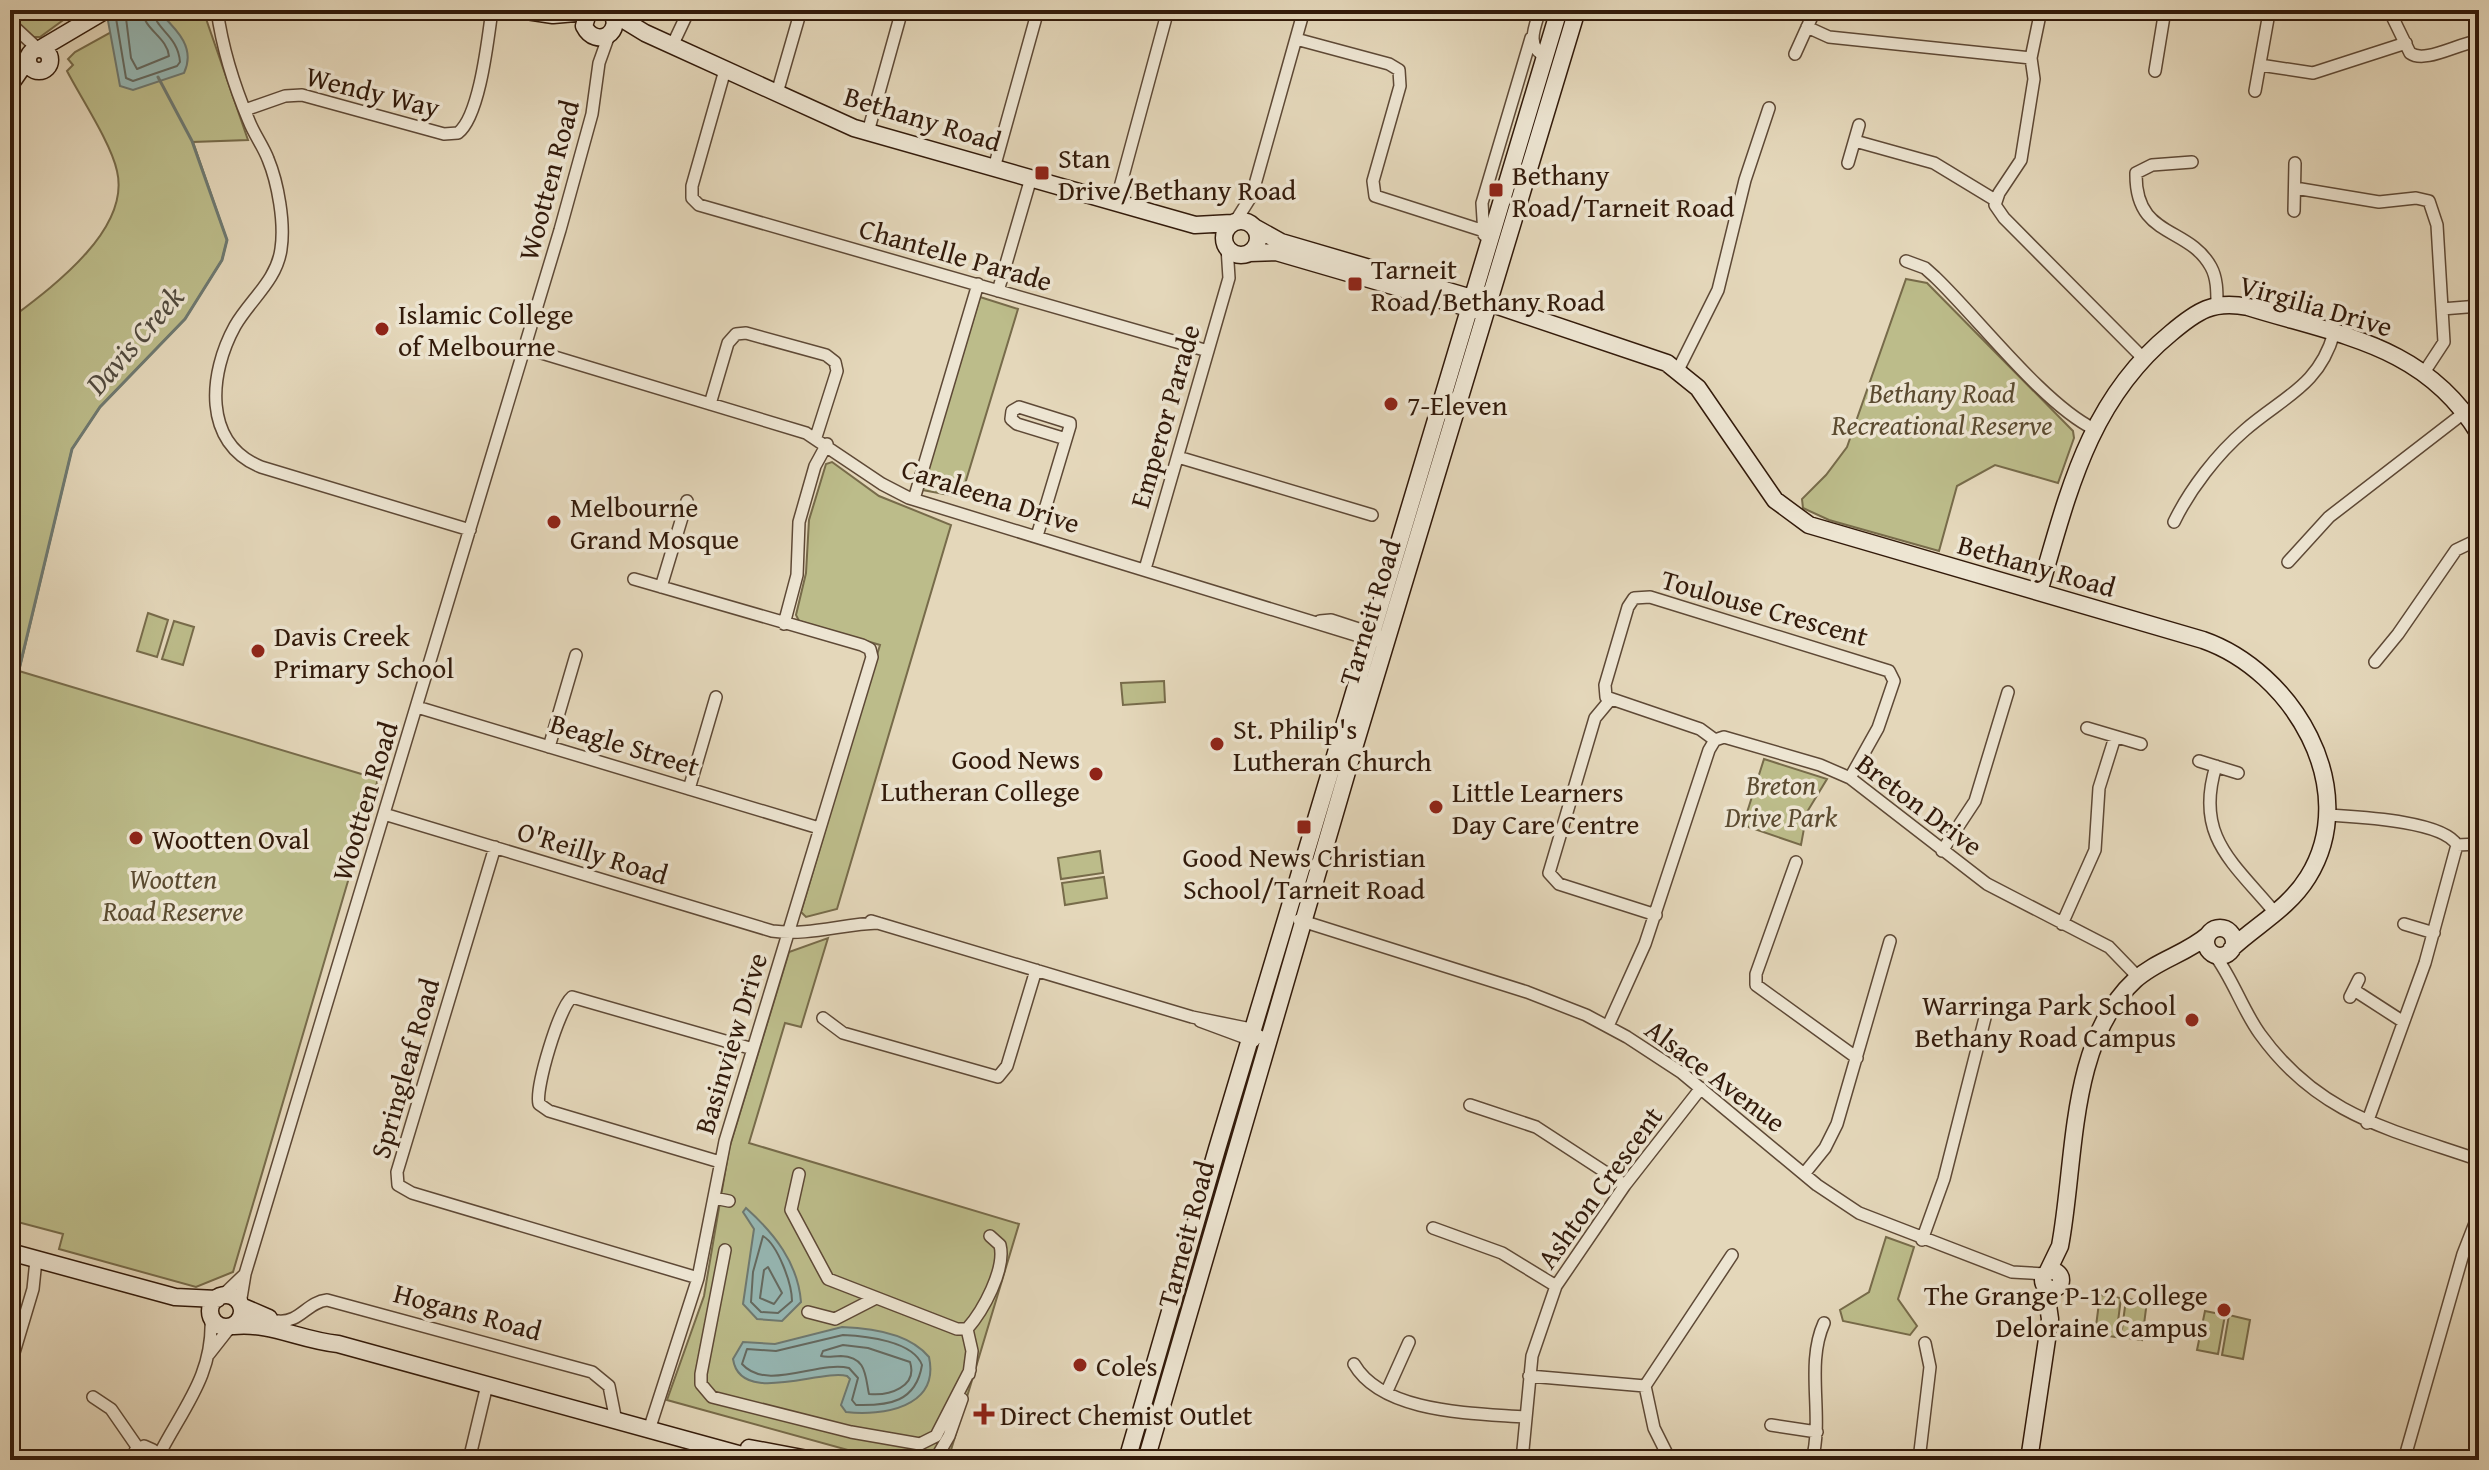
<svg xmlns="http://www.w3.org/2000/svg" width="2489" height="1470" viewBox="0 0 2489 1470" font-family="'Gentium Book Plus',serif">
  <style>
    .green { fill: #bcbc8a; stroke: #776b4a; stroke-width: 2 }
    .water { fill: #96b8b5; stroke: #6e7971; stroke-width: 2 }
    .lines { fill: none; stroke-linecap: round; stroke-linejoin: round }
    .shore { stroke: #646960; stroke-width: 2 }
    .stream { stroke: #6e7971; stroke-width: 3 }
    .street-casing { stroke: #5e4936; stroke-width: 14 }
    .secondary-casing { stroke: #321a0a; stroke-width: 19 }
    .street { stroke: #ede5d2; stroke-width: 11 }
    .secondary { stroke: #ede5d2; stroke-width: 16 }
    .poi-dot { fill: #8f2418; stroke: #ede5d2; stroke-width: 3 }
    .labels { text-anchor: middle; dominant-baseline: central; stroke-width: 7; stroke-linejoin: round; paint-order: stroke }
    .street-label { font-size: 28px; fill: #321a0a; stroke: #ede5d2 }
    .poi-label { font-size: 28px; fill: #321a0a; stroke: #ede5d2; text-anchor: start }
    .park-label { font-size: 28px; font-style: italic; fill: #5b4b30; stroke: #ede5d2 }
    .water-label { font-size: 30px; font-style: italic; fill: #50493d; stroke: #ede5d2 }
  </style>
  <rect width="100%" height="100%" fill="#e4d7ba"/>
  <filter id="stains"><feTurbulence type="fractalNoise" baseFrequency=".0025" numOctaves="4"/><feColorMatrix values="0 0 0 0 .2 0 0 0 0 .09 0 0 0 0 .02 0 0 0 .5 -.17"/></filter>
  <radialGradient id="worn" r=".72"><stop offset=".6" stop-color="#630" stop-opacity="0"/><stop offset="1" stop-color="#630" stop-opacity=".3"/></radialGradient>
  <!-- green -->
  <path class="green" d="M10 10H77L40 37H33L21 28Z
    M134 10 204 13 248 140 193 142 227 240 222 260 185 319 100 407 72 449 19 671 378 779 233 1272 196 1287 59 1249 63 1234 10 1220V319C51 288 131 230 117 171 111 143 81 98 67 71L73 65 68 59 75 52 135 19Z
    M1906 279 1927 283 2073 431 2074 438 2058 483 1995 465 1957 486 1939 551 1829 520 1803 508 1802 499 1826 475 1847 447Z
    M980 297 1018 309 961 497 922 490Z
    M832 462 879 496 951 525 837 909 806 917 801 912 880 645 799 621 796 615 806 573 809 520 826 464Z
    M148 613 168 620 157 657 137 651Z
    M174 621 194 627 183 665 162 659Z
    M1164 681 1165 702 1123 705 1121 683Z
    M1764 759 1827 779 1807 812 1801 845 1743 825Z
    M1100 851 1103 873 1061 879 1058 858Z
    M1104 877 1107 898 1065 905 1062 883Z
    M828 938 801 1027 785 1023 749 1143 1019 1224 948 1460H884L667 1400 704 1296 729 1149 789 952Z
    M1886 1237 1914 1247 1898 1299 1917 1326 1910 1335 1843 1321 1840 1310 1869 1292Z
    M2100 1295 2121 1298 2116 1337 2095 1334Z
    M2126 1299 2147 1301 2142 1340 2121 1337Z
    M2205 1311 2225 1315 2218 1354 2197 1350Z
    M2229 1315 2250 1320 2243 1359 2222 1355Z"/>
  <!-- water -->
  <path class="water" d="M106 10 160 13C177 30 196 48 184 73L133 90 120 86Z
    M746 1208C774 1233 798 1263 801 1302L782 1321 757 1319 743 1304 754 1229 743 1212Z
    M842 1327C871 1328 910 1334 929 1357 940 1408 882 1416 846 1412L841 1405 850 1379 847 1376C820 1369 740 1406 733 1359L743 1342 775 1344Z"/>
  <g class="lines">
    <!-- shore -->
    <path class="shore" d="M125 10 131 58 137 69 169 56C167 37 144 30 142 10
      M115 12 126 78 133 81 177 66 180 62C178 35 155 30 153 10
      M763 1236C778 1245 792 1284 792 1301L778 1313 761 1312 751 1302 753 1272Z
      M768 1267 782 1293 774 1304 760 1298 764 1270Z
      M843 1335C866 1336 913 1341 922 1365 916 1402 889 1406 856 1405L852 1400 858 1378 849 1368C819 1360 767 1392 742 1364L747 1349 776 1351Z
      M843 1345 868 1348 910 1362C918 1387 889 1396 869 1394 865 1376 867 1357 841 1356 833 1356 828 1358 821 1356L823 1351Z"/>
    <!-- stream -->
    <path class="stream" d="M10 707 72 449 100 407 185 319 222 260 227 240 192 141 158 77"/>
    <!-- street casing -->
    <g class="street-casing">
      <path id="street" d="M217 10C222 46 235 88 249 121 254 134 263 146 268 159 278 183 285 223 281 249 277 280 250 300 235 326 209 373 202 443 261 467L470 530
        M1540 10C1535 27 1525 46 1545 56
        M2041 10 2031 58 2034 79 2021 160 1999 193 1995 205 2004 218 2142 357
        M2389 10 2410 53C2425 64 2458 43 2479 41
        M10 23 38 49
        M1807 27 1829 37 2031 58
        M1296 39 1389 64 1399 70 1400 86 1373 181 1375 196 1484 231
        M672 46 689 10
        M1795 54 1814 12
        M2260 65 2313 73 2406 43
        M725 70 692 186V198L699 205 1208 351
        M2155 71 2165 10
        M2255 91 2269 13
        M777 93 801 10
        M245 110 285 96 302 95 444 134 458 133C480 116 488 38 492 10
        M868 132 902 10
        M1855 141 1934 163 1995 200
        M2192 162 2152 165 2136 173C2135 239 2188 225 2211 267 2217 278 2217 291 2217 304
        M1848 163 1859 125
        M994 168 1038 10
        M2295 188 2379 202 2416 198 2429 201 2437 225 2444 342 2425 371
        M1116 202 1168 10
        M2294 211 2295 163
        M1235 222 1252 195 1304 10
        M1484 235 1482 203 1531 38
        M1906 261 1925 268 1935 277C1978 318 2043 404 2094 429
        M998 291 1031 178
        M2442 309 2479 306
        M525 348 806 433 882 484 909 498 1375 641
        M1678 370 1718 290 1745 180 1769 108
        M710 404 728 343 736 334 746 333 826 355 835 362 837 371 816 437
        M1178 457 1372 515
        M914 499 978 284
        M2174 522C2190 489 2217 454 2245 430 2283 397 2319 386 2334 333
        M1037 536 1070 426V423L1019 407 1012 411 1011 419 1017 424 1066 439
        M2288 562 2329 517 2465 412
        M1145 569 1229 278 1227 247
        M634 579 862 645 870 649 872 657 725 1141 698 1278 649 1430
        M661 587 687 501
        M1320 621 1331 620 1377 635
        M784 624 797 575 799 522 815 466 827 444
        M2375 662 2398 634 2456 550 2479 539
        M1610 700 1595 718 1549 873 1559 884 1656 915
        M417 707 819 828
        M2087 728 2141 744
        M1715 740 1700 729 1606 697 1605 685 1628 607 1634 598 1650 597 1889 671 1894 681 1878 728 1850 778
        M2477 743 2479 739
        M549 747 576 655
        M2199 761 2238 773
        M2216 766C2194 837 2234 863 2276 914
        M689 789 716 697
        M384 814 772 931C809 936 842 924 878 923
        M2327 815C2355 817 2442 820 2457 845L2425 963 2367 1123
        M2457 845 2479 844
        M495 847 397 1172 398 1185 412 1193 698 1278
        M1942 851 1975 801 2008 692
        M1796 862 1756 974V985L1857 1058
        M1299 920 1527 992 1586 1015 1627 1037 1682 1073 1817 1185 1859 1213 2012 1272 2045 1274
        M871 921 1192 1017 1246 1028 1268 1041
        M2062 924 2095 850 2099 788 2115 737
        M2404 924 2434 933
        M2214 954C2233 979 2242 1009 2260 1034 2319 1116 2390 1129 2479 1160
        M2354 990 2402 1021
        M2350 997 2359 979
        M823 1018 843 1033 998 1077 1007 1066 1036 970
        M1200 1021 1254 1041
        M1608 1026 1645 944 1709 750 1715 740 1724 737 1820 765 1850 778 1987 884 2109 947 2138 977
        M1470 1105 1536 1127 1625 1185
        M720 1162 549 1111 539 1104C535 1088 559 1008 572 997L753 1049
        M799 1174 791 1210 828 1279 957 1329H967C983 1311 1006 1269 1000 1245L990 1236
        M1804 1174 1825 1148 1837 1124 1890 941
        M714 1198 729 1201
        M1433 1228 1502 1253 1556 1286
        M1922 1240 1944 1179 1988 1006
        M725 1250 701 1374V1384L712 1397 851 1432 920 1444 936 1436 970 1370
        M221 1297 244 1275
        M240 1304 245 1274 560 230 592 114 599 63 609 35
        M808 1312 835 1319 874 1299
        M278 1321C300 1323 307 1302 327 1300L592 1372 609 1386 616 1421
        M967 1329 972 1351 969 1374
        M209 1354 231 1326
        M1354 1364C1383 1414 1475 1413 1525 1417
        M10 1366 33 1289 36 1260
        M1529 1376 1645 1386 1732 1255
        M1645 1386 1654 1428 1670 1460
        M1387 1391 1409 1342
        M93 1397 111 1409 138 1448
        M1771 1425 1817 1432
        M157 1459C181 1410 214 1377 211 1317
        M133 1460 135 1451 144 1446 153 1450 157 1460
        M469 1460 487 1385
        M935 1460 949 1436 962 1399
        M1522 1460 1532 1356 1556 1286 1625 1185 1701 1088
        M1812 1460C1824 1416 1805 1365 1824 1323
        M1919 1460 1930 1367 1925 1343
        M2404 1460 2463 1254 2479 1213"/>
    </g>
    <!-- secondary casing -->
    <g class="secondary-casing">
      <path id="secondary" d="M520 10 553 15 587 12
        M589 10 584 26C596 50 626 32 610 10
        M614 14 645 33 854 128 1195 225 1232 223
        M40 49 106 10
        M28 60a11 11 0 1 1 22 0a11 11 0 1 1-22 0Z
        M10 85 28 59
        M1224 238a17 17 0 1 1 34 0a17 17 0 1 1-34 0Z
        M1254 227 1281 242 1489 303 1667 363 1698 388 1775 500 1809 525 2203 640C2292 671 2363 788 2308 877 2289 908 2258 924 2232 948
        M1249 253 1276 252 1475 310
        M2039 592C2068 494 2088 401 2171 333 2197 311 2213 300 2248 307 2341 336 2425 345 2479 434
        M2206 942a14 14 0 1 1 28 0a14 14 0 1 1-28 0Z
        M10 1252 175 1297 217 1299
        M2043 1280a9 9 0 1 1 18 0a9 9 0 1 1-18 0Z
        M2047 1273 2060 1246C2076 1162 2068 1042 2135 980 2157 960 2186 954 2208 935
        M210 1311a16 16 0 1 1 32 0a16 16 0 1 1-32 0Z
        M241 1306 269 1318
        M233 1326C271 1322 299 1340 338 1344L760 1460
        M749 1448 813 1460
        M1127 1460 1217 1149 1559 10
        M1146 1460 1354 748 1577 10
        M2029 1460 2050 1319 2045 1285"/>
    </g>
    <!-- street -->
    <use href="#street" class="street"/>
    <!-- secondary -->
    <use href="#secondary" class="secondary"/>
  </g>
  <!-- markers -->
  <g class="poi-dot">
    <rect x="1034" y="165" width="16" height="16" rx="4"/>
    <rect x="1488" y="182" width="16" height="16" rx="4"/>
    <rect x="1347" y="276" width="16" height="16" rx="4"/>
    <circle cx="382" cy="329" r="8"/>
    <circle cx="1391" cy="404" r="8"/>
    <circle cx="554" cy="522" r="8"/>
    <circle cx="258" cy="651" r="8"/>
    <circle cx="1217" cy="744" r="8"/>
    <circle cx="1096" cy="774" r="8"/>
    <circle cx="1436" cy="807" r="8"/>
    <rect x="1296" y="819" width="16" height="16" rx="4"/>
    <circle cx="136" cy="838" r="8"/>
    <circle cx="2192" cy="1020" r="8"/>
    <circle cx="2224" cy="1310" r="8"/>
    <circle cx="1080" cy="1365" r="8"/>
    <path d="M980 1402h8v8h8v8h-8v8h-8v-8h-8v-8h8z"/>
  </g>
  <g class="labels">
    <!-- street labels -->
    <g class="street-label">
      <text transform="translate(373 91) rotate(14)">Wendy Way</text>
      <text transform="translate(923 118) rotate(17)">Bethany Road</text>
      <text transform="translate(548 180) rotate(-75)">Wootten Road</text>
      <text transform="translate(956 254) rotate(16)">Chantelle Parade</text>
      <text transform="translate(2316 305) rotate(16)">Virgilia Drive</text>
      <text transform="translate(1164 416) rotate(-74)">Emperor Parade</text>
      <text transform="translate(991 495) rotate(18)">Caraleena Drive</text>
      <text transform="translate(2037 565) rotate(16)">Bethany Road</text>
      <text transform="translate(1765 607) rotate(16)">Toulouse Crescent</text>
      <text transform="translate(1369 612) rotate(-73)">Tarneit Road</text>
      <text transform="translate(625 744) rotate(17)">Beagle Street</text>
      <text transform="translate(364 801) rotate(-73)">Wootten Road</text>
      <text transform="translate(1920 804) rotate(37)">Breton Drive</text>
      <text transform="translate(593 852) rotate(17)">O'Reilly Road</text>
      <text transform="translate(730 1043) rotate(-73)">Basinview Drive</text>
      <text transform="translate(404 1068) rotate(-74)">Springleaf Road</text>
      <text transform="translate(1716 1075) rotate(37)">Alsace Avenue</text>
      <text transform="translate(1599 1187) rotate(-54)">Ashton Crescent</text>
      <text transform="translate(1185 1234) rotate(-75)">Tarneit Road</text>
      <text transform="translate(468 1311) rotate(15)">Hogans Road</text>
    </g>
    <!-- poi labels -->
    <g class="poi-label">
      <text x="1058" y="157">Stan<tspan x="1058" dy="32">Drive/Bethany Road</tspan></text>
      <text x="1512" y="174">Bethany<tspan x="1512" dy="32">Road/Tarneit Road</tspan></text>
      <text x="1371" y="268">Tarneit<tspan x="1371" dy="32">Road/Bethany Road</tspan></text>
      <text x="398" y="313">Islamic College<tspan x="398" dy="32">of Melbourne</tspan></text>
      <text x="1407" y="404">7-Eleven</text>
      <text x="570" y="506">Melbourne<tspan x="570" dy="32">Grand Mosque</tspan></text>
      <text x="274" y="635">Davis Creek<tspan x="274" dy="32">Primary School</tspan></text>
      <text x="1233" y="728">St. Philip's<tspan x="1233" dy="32">Lutheran Church</tspan></text>
      <text x="1080" y="758" text-anchor="end">Good News<tspan x="1080" dy="32">Lutheran College</tspan></text>
      <text x="1452" y="791">Little Learners<tspan x="1452" dy="32">Day Care Centre</tspan></text>
      <text x="152" y="838">Wootten Oval</text>
      <text x="1304" y="856" text-anchor="middle">Good News Christian<tspan x="1304" dy="32">School/Tarneit Road</tspan></text>
      <text x="2176" y="1004" text-anchor="end">Warringa Park School<tspan x="2176" dy="32">Bethany Road Campus</tspan></text>
      <text x="2208" y="1294" text-anchor="end">The Grange P-12 College<tspan x="2208" dy="32">Deloraine Campus</tspan></text>
      <text x="1096" y="1365">Coles</text>
      <text x="1000" y="1414">Direct Chemist Outlet</text>
    </g>
    <!-- park labels -->
    <g class="park-label">
      <text x="1942" y="392">Bethany Road<tspan x="1942" dy="32">Recreational Reserve</tspan></text>
      <text x="1781" y="784">Breton<tspan x="1781" dy="32">Drive Park</tspan></text>
      <text x="173" y="878">Wootten<tspan x="173" dy="32">Road Reserve</tspan></text>
    </g>
    <!-- water labels -->
    <g class="water-label">
      <text transform="translate(134 340) rotate(-49)">Davis Creek</text>
    </g>
  </g>
  <!-- margin -->
  <rect width="2489" height="1470" fill="none" stroke="#e4d7ba" stroke-width="40"/>
  <rect x="12" y="12" width="2465" height="1446" fill="none" stroke="#321a0a" stroke-width="4"/>
  <rect x="20" y="20" width="2449" height="1430" fill="none" stroke="#321a0a" stroke-width="2"/>
  <rect width="100%" height="100%" filter="url(#stains)"/>
  <rect width="100%" height="100%" fill="url(#worn)"/>
</svg>
